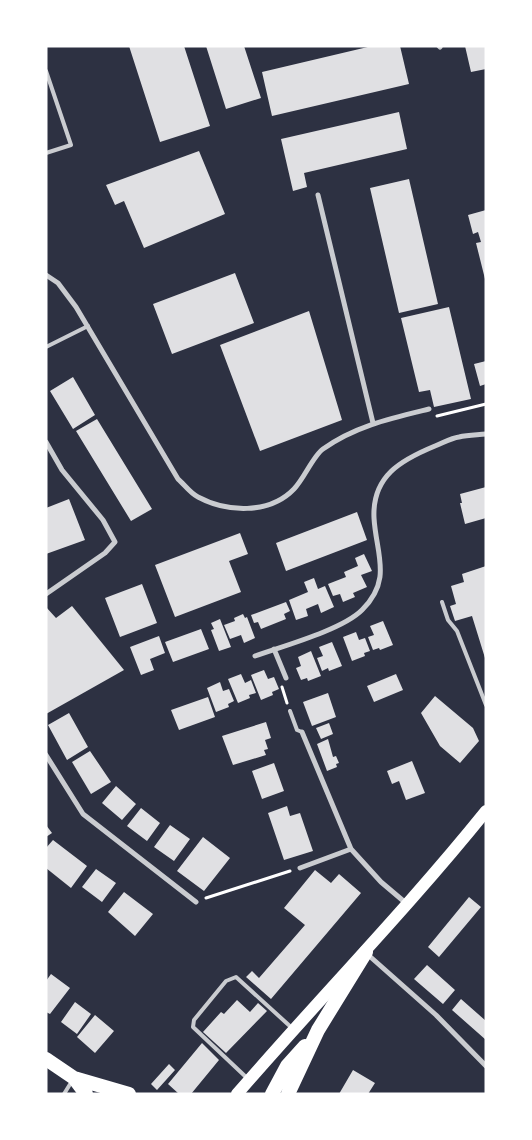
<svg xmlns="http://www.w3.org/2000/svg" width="532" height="1140" viewBox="0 0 532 1140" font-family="Commissioner,sans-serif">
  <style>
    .building { fill: #e0e0e3 }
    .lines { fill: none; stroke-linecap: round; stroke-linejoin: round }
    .path { stroke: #fff; stroke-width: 3 }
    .service { stroke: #caccd0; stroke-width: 4 }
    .minor { stroke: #caccd0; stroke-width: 5 }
    .primary { stroke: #fff; stroke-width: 12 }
    .trunk { stroke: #fff; stroke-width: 14 }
  </style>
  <rect width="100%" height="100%" fill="#2d3142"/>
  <!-- building -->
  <path class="building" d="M129 46H184L210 126 160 142Z
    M206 46H244L261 98 226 109Z
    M372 46H400L409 84 272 116 262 72Z
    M465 46H486V69L471 72Z
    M399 112 407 149 304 173 307 187 293 191 281 139Z
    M199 151 225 214 144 248 124 201 115 205 106 185Z
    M409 179 438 304 399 313 370 188Z
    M486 210V279H485L476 243 481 242 478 232 473 234 468 215Z
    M235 273 254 323 172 354 153 304Z
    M449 307 471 399 434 407 430 390 419 392 401 318Z
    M309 311 342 420 260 451 220 345Z
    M486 361V384L480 386 474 364Z
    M73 377 95 415 73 429 50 391Z
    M97 419 152 509 131 521 76 431Z
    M486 487V518L465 524 460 503H462L460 494Z
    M69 499 85 540 46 554V508Z
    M357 512 367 540 286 571 276 543Z
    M240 533 248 554 229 561 241 592 175 617 155 565Z
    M364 554 372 571 361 575 367 587 353 593 355 597 343 602 340 594 333 596 328 584 346 577 344 572 358 566 355 558Z
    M486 566V658H485L472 616 455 621 450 606 456 604 451 586 464 582 462 574Z
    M314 578 318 589 325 586 334 607 321 613 318 604 306 609 308 616 296 620 289 600 308 592 304 582Z
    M142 584 157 623 120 637 105 598Z
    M286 602 290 611 284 614 286 619 261 629 258 622 254 623 251 615Z
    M72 606 124 670 46 714V607L56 618Z
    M243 614 245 618 247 617 255 638 244 643 241 635 230 639 224 625 235 621 234 618Z
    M220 619 231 647 219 651 211 630 214 629 211 623Z
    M383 621 393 645 380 650 379 648 373 650 368 637 374 635 370 626Z
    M201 629 209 649 173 662 165 642Z
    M356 632 359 640 365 638 370 651 364 653 365 656 352 661 343 637Z
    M159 636 165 653 150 659 154 670 141 675 130 647Z
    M332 642 342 666 329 671 328 668 322 671 317 658 323 656 319 647Z
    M311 651 321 676 308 681 307 678 301 680 296 668 301 666 298 657Z
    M264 670 268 679 274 677 279 689 272 692 273 695 261 700 251 675Z
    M241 674 245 683 251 680 256 693 249 695 250 698 238 703 228 679Z
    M396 674 403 690 374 702 367 686Z
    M220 682 223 691 229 689 234 701 228 704 229 707 216 712 207 688Z
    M328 693 336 717 312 726 303 702Z
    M435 696 473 728 479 741 460 763 440 746 421 713Z
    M208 697 215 717 179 730 171 710Z
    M69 713 88 747 67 760 48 725Z
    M266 722 271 738 265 740 268 749 264 750 266 755 233 765 222 736Z
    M329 723 333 734 321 739 316 728Z
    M328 739 333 757 336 756 339 763 336 764 337 767 327 771 317 744Z
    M90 751 111 782 91 794 72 762Z
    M412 761 425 793 406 800 399 781 392 784 387 771Z
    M274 763 284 791 262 799 252 771Z
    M116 786 136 804 122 820 102 803Z
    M287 806 290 816 300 813 313 851 284 860 268 813Z
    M141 808 160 823 147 841 127 826Z
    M46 825 52 833 46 837Z
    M170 825 190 839 174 861 154 847Z
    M203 837 230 858 204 891 177 871Z
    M53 840 87 866 71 888 46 868V848Z
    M96 869 116 883 102 902 82 887Z
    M315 870 331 883 339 874 361 893 271 999 246 977 252 971 259 978 305 925 284 908Z
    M124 892 153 914 135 936 108 912Z
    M469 897 481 907 439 957 428 947Z
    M427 965 455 990 443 1004 414 979Z
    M51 974 70 988 50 1014 46 1012V981Z
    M461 999 486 1021V1040L452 1010Z
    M237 1000 250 1012 258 1003 267 1011 226 1053 203 1032 221 1012 224 1014Z
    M75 1002 91 1014 77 1034 61 1022Z
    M95 1015 114 1031 95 1053 77 1037Z
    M202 1043 219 1060 191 1094H179L168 1084Z
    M169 1064 175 1070 157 1090 151 1084Z
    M353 1070 375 1083 368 1094H339Z"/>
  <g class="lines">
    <!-- path -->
    <path class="path" d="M437 416 486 404
      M282 687 287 703
      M206 898 290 871"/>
    <!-- service -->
    <path class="service" d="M46 71 71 145 46 153
      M46 347 88 326
      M442 602 448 620 457 631 486 705
      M290 711 297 730 302 732
      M247 1078 193 1027 194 1020 226 981 236 977 292 1028
      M64 1094 72 1081"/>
    <!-- minor -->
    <path class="minor" d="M439 46 440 47
      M318 195 373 423
      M46 275 58 283 76 307 178 479C184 484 190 493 198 497 226 512 269 515 294 489 304 479 313 456 323 449 355 426 392 418 429 409
      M46 442 62 470 103 520 115 542 105 553 46 594
      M274 649 286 678
      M255 656C283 646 342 630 362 610 393 579 376 554 374 518 372 476 401 460 435 446 443 443 451 438 459 437 468 435 477 435 486 434
      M302 732 351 849 381 882 407 904
      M46 755 83 814 196 902
      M300 868 351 849
      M366 953 436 1015 486 1066"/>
    <!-- primary -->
    <path class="primary" d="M237 1094C319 999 407 909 486 811"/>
    <!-- trunk -->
    <path class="trunk" d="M46 1059 74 1078 86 1094
      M74 1078 129 1094
      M272 1094 287 1066 305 1046
      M288 1094 318 1030 366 952"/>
  </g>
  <!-- border -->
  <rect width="532" height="1140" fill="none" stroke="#ffffff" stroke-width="95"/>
</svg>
